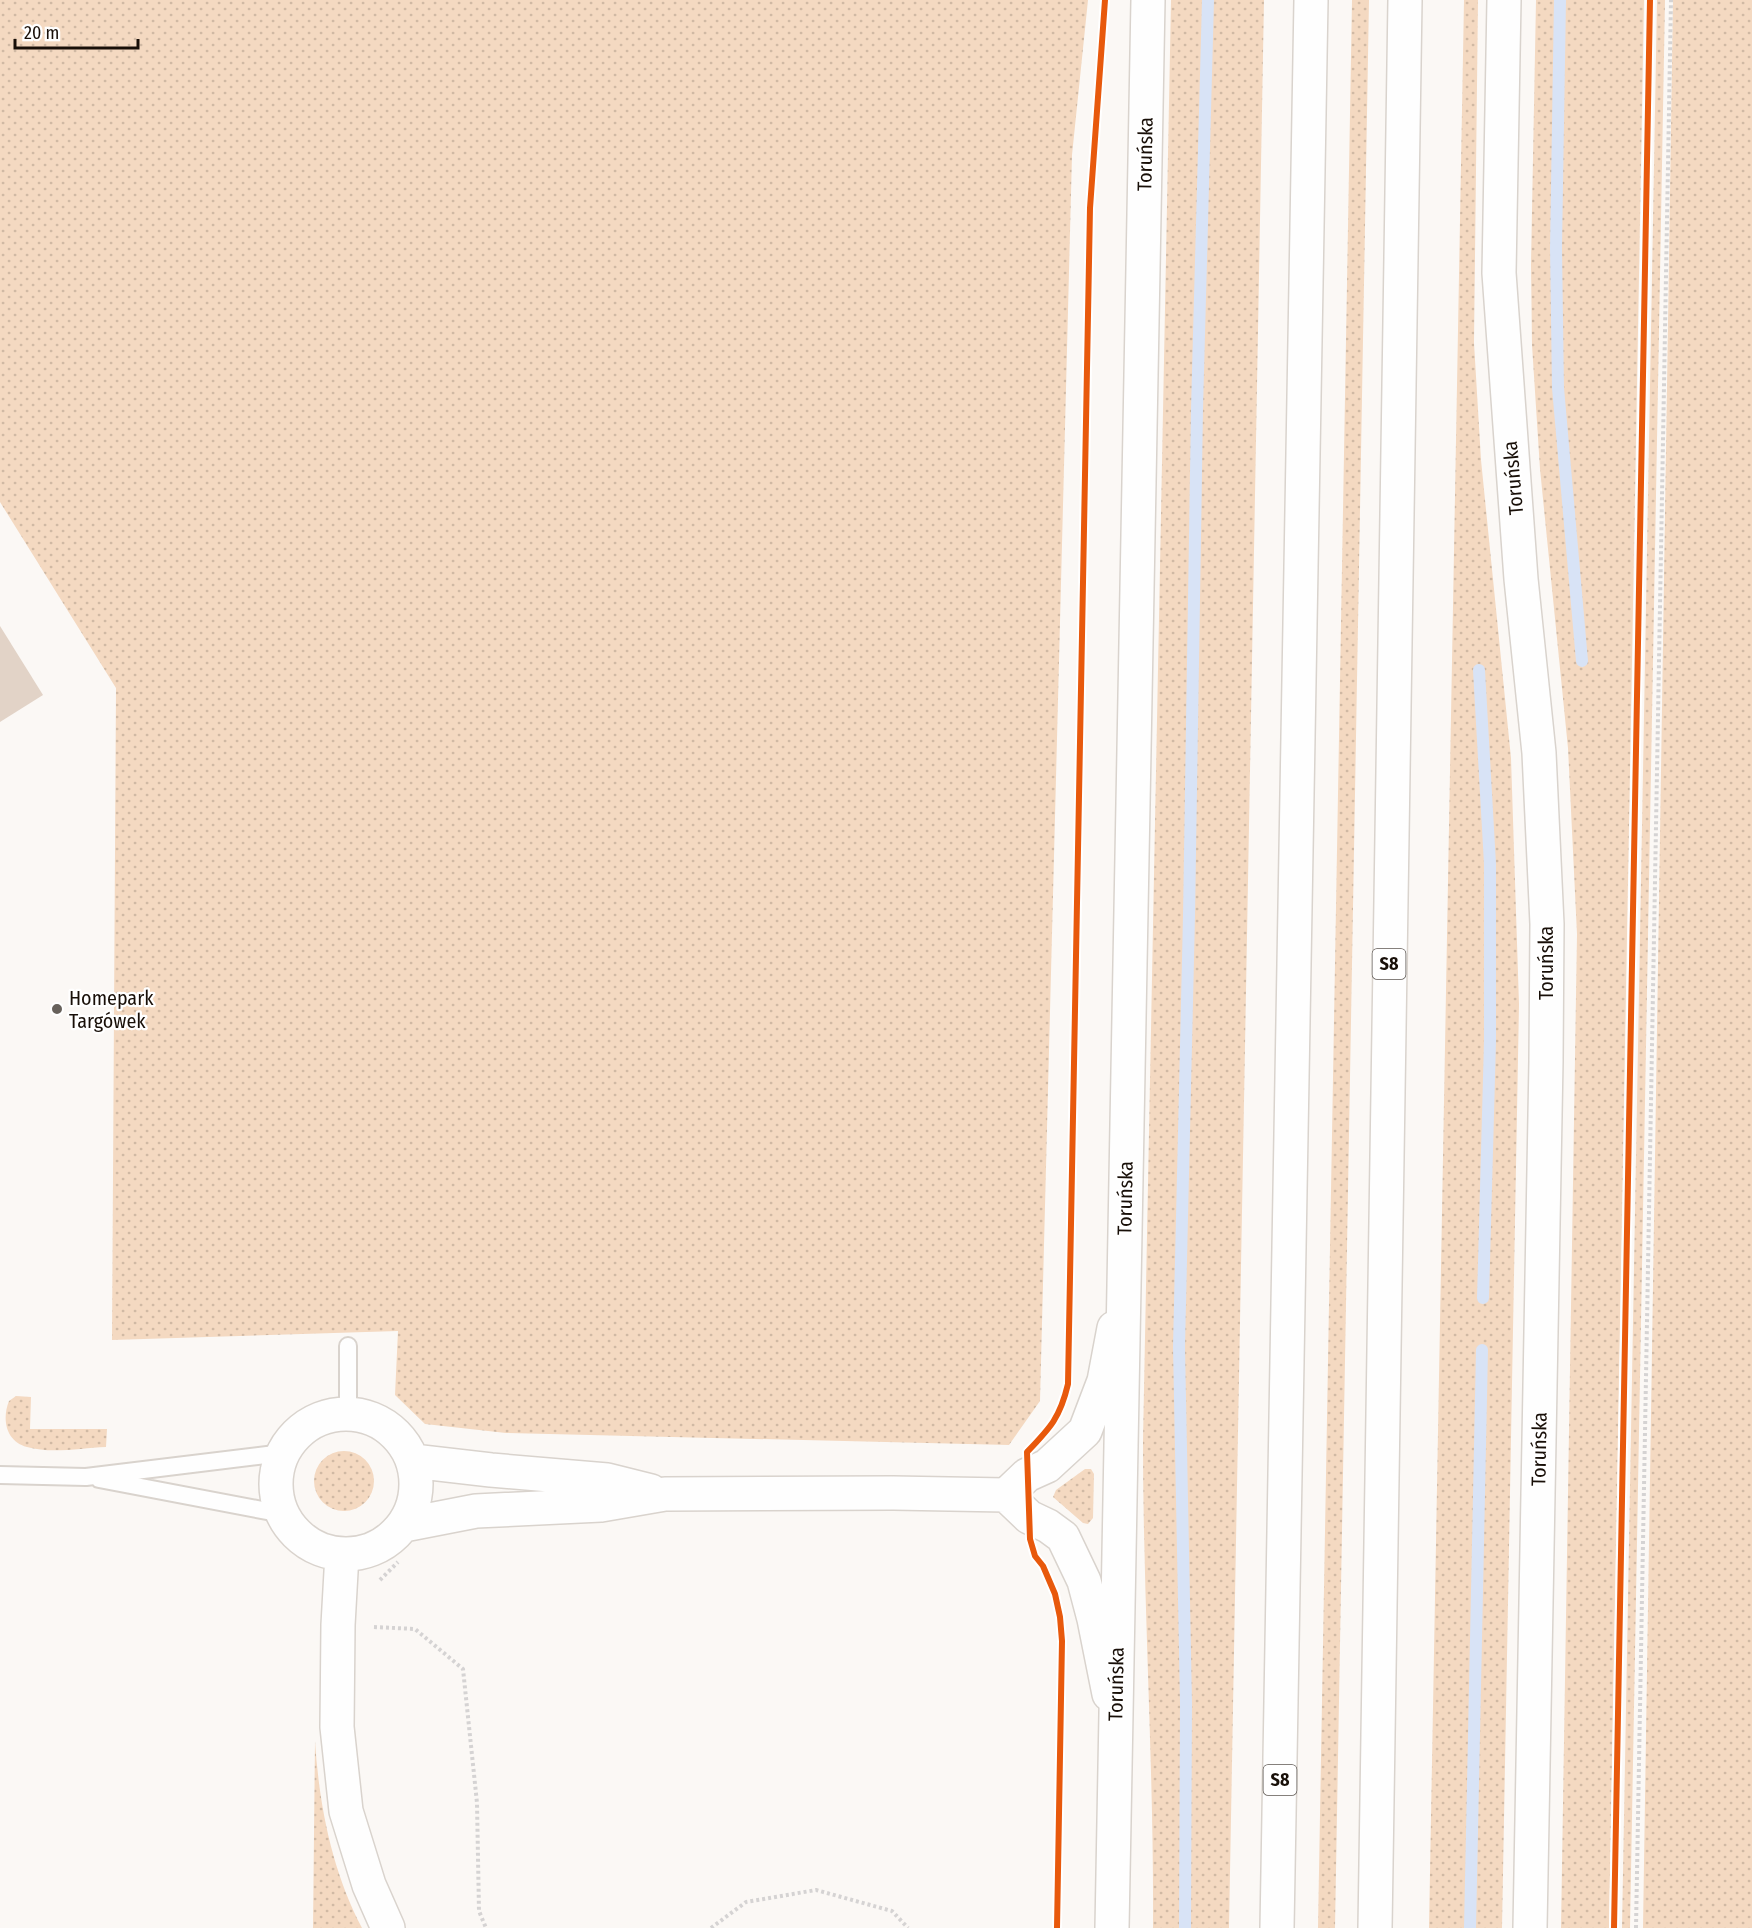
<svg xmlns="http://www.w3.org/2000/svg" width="1752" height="1928" viewBox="0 0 1752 1928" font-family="'Fira Sans Condensed',sans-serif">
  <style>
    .green { fill: url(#green-dots) }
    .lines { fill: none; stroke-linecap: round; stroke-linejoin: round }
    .stream { stroke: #d8e3f6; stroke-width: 12 }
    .building { fill: #e2d3c7 }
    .lane-casing { stroke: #d9d3cd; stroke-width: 20 }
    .street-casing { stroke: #d9d3cd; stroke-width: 36 }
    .secondary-casing { stroke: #d9d3cd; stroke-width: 36 }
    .highway-casing { stroke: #d9d3cd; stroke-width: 36 }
    .path { stroke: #d5d3d3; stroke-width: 4; stroke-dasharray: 3 3; stroke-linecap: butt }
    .lane { stroke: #fefefe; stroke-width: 16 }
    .street { stroke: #fefefe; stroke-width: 33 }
    .secondary { stroke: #fefefe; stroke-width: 33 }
    .highway { stroke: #fefefe; stroke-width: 33 }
    .cycleway-casing { stroke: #fff; stroke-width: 10 }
    .cycleway { stroke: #e8590c; stroke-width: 6 }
    .poi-dot { fill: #67615b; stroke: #fff; stroke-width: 2 }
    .labels { text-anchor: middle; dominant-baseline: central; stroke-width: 4.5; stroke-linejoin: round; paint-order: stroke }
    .shield { fill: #fff; stroke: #5d5752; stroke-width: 1.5 }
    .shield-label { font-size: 18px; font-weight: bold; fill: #180f08 }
    .street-label { font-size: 20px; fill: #180f08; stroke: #fff }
    .poi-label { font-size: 20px; fill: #180f08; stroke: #fff; text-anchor: start }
  </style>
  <defs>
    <pattern id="green-dots" width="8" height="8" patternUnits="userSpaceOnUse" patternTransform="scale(1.5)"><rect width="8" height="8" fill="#f4d9c1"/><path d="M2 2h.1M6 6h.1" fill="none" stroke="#d0b9a4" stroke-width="1.8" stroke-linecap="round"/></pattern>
  </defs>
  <rect width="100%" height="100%" fill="#fbf8f5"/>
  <!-- green -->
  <path class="green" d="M0 0H1088L1072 155 1040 1401 1009 1445 506 1433 425 1424 395 1395 398 1331 112 1340 116 688 0 502Z
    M1171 0H1264L1229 1928H1153C1154 1766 1143 1604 1143 1441Z
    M1352 0H1369L1335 1928H1318Z
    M1464 0H1478L1474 343 1481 460 1511 758 1519 1004 1502 1928H1429Z
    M1536 0H1644L1609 1928H1561L1577 934 1568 748 1540 469 1532 345 1531 264Z
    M1657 0H1665L1630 1928H1622Z
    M1673 0H1752V1928H1643Z
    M16 1396 31 1397 30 1429H107L106 1447C81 1448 51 1454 27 1447 5 1441 2 1418 9 1401Z
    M314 1481a30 30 0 1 1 60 0a30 30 0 1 1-60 0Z
    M1085 1469H1091L1094 1474 1093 1518 1088 1524 1083 1523 1053 1497 1056 1490Z
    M315 1741C319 1805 332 1871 362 1928H313Z"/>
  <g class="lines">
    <!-- stream -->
    <path class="stream" d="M1560 0 1556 248 1558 388 1582 661
      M1479 670 1490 864V1041L1483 1298
      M1185 1928 1186 1703 1179 1347 1189 916 1197 409 1208 0
      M1470 1928 1482 1350"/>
  </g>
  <!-- building -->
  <path class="building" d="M0 626 43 695 0 722Z"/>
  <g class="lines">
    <!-- lane casing -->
    <g class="lane-casing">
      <path id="lane" d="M348 1346V1413
        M0 1475 86 1477 283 1453
        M99 1479 283 1514"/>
    </g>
    <!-- street casing -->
    <g class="street-casing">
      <path id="street" d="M276 1484a70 70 0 1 1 140 0a70 70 0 1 1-140 0Z
        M413 1461 491 1470 607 1480 651 1491
        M1006 1495 1027 1475 1047 1466 1085 1431 1104 1381 1114 1328
        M404 1525 476 1511 601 1505 665 1494 893 1493 1006 1495 1029 1517 1048 1526 1063 1537 1084 1581 1094 1619 1109 1694
        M342 1554 338 1625 337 1727 346 1811 369 1885 388 1928"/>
    </g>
    <!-- secondary casing -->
    <g class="secondary-casing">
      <path id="secondary" d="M1504 0 1499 273 1521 579 1539 753 1547 924 1546 1061 1530 1928
        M1112 1928 1148 0"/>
    </g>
    <!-- highway casing -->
    <g class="highway-casing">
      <path id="highway" d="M1277 1928 1311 0
        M1375 1928 1405 0"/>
    </g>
    <!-- path -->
    <path class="path" d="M380 1580 398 1562
      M374 1627 415 1629 463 1669 477 1803 479 1911 486 1928
      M711 1928 746 1902 816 1890 892 1911 908 1928
      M1636 1928 1671 0"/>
    <!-- lane -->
    <use href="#lane" class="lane"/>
    <!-- street -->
    <use href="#street" class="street"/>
    <!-- secondary -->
    <use href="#secondary" class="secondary"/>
    <!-- highway -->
    <use href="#highway" class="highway"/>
    <!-- cycleway casing -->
    <g class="cycleway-casing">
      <path id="cycleway" d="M1057 1928 1062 1641 1060 1617 1055 1594 1043 1566 1035 1556 1030 1539 1027 1452C1050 1428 1060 1418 1068 1384L1090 208 1105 0
        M1614 1928 1650 0"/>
    </g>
    <!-- cycleway -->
    <use href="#cycleway" class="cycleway"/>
  </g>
  <!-- markers -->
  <circle class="poi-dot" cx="57" cy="1009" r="6"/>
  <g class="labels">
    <!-- shield labels -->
    <g class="shield">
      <rect x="1372.5" y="949" width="33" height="30" rx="4.5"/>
      <rect x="1263.5" y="1765" width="33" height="30" rx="4.5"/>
    </g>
    <g class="shield-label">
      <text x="1389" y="964">S8</text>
      <text x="1280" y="1780">S8</text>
    </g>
    <!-- street labels -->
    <g class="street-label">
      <text transform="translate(1145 154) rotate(-89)">Toruńska</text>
      <text transform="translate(1513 478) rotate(-95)">Toruńska</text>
      <text transform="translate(1546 963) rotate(-90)">Toruńska</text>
      <text transform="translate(1125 1198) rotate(-89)">Toruńska</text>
      <text transform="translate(1539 1449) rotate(-89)">Toruńska</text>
      <text transform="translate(1116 1684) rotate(-89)">Toruńska</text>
    </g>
    <!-- poi labels -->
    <g class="poi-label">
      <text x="69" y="998">Homepark<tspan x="69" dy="23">Targówek</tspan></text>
    </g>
  </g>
  <!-- scale -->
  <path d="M15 39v9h123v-9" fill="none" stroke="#180f08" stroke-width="3"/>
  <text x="24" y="39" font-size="18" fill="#180f08" stroke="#ffffff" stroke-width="4.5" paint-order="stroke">20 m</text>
</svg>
